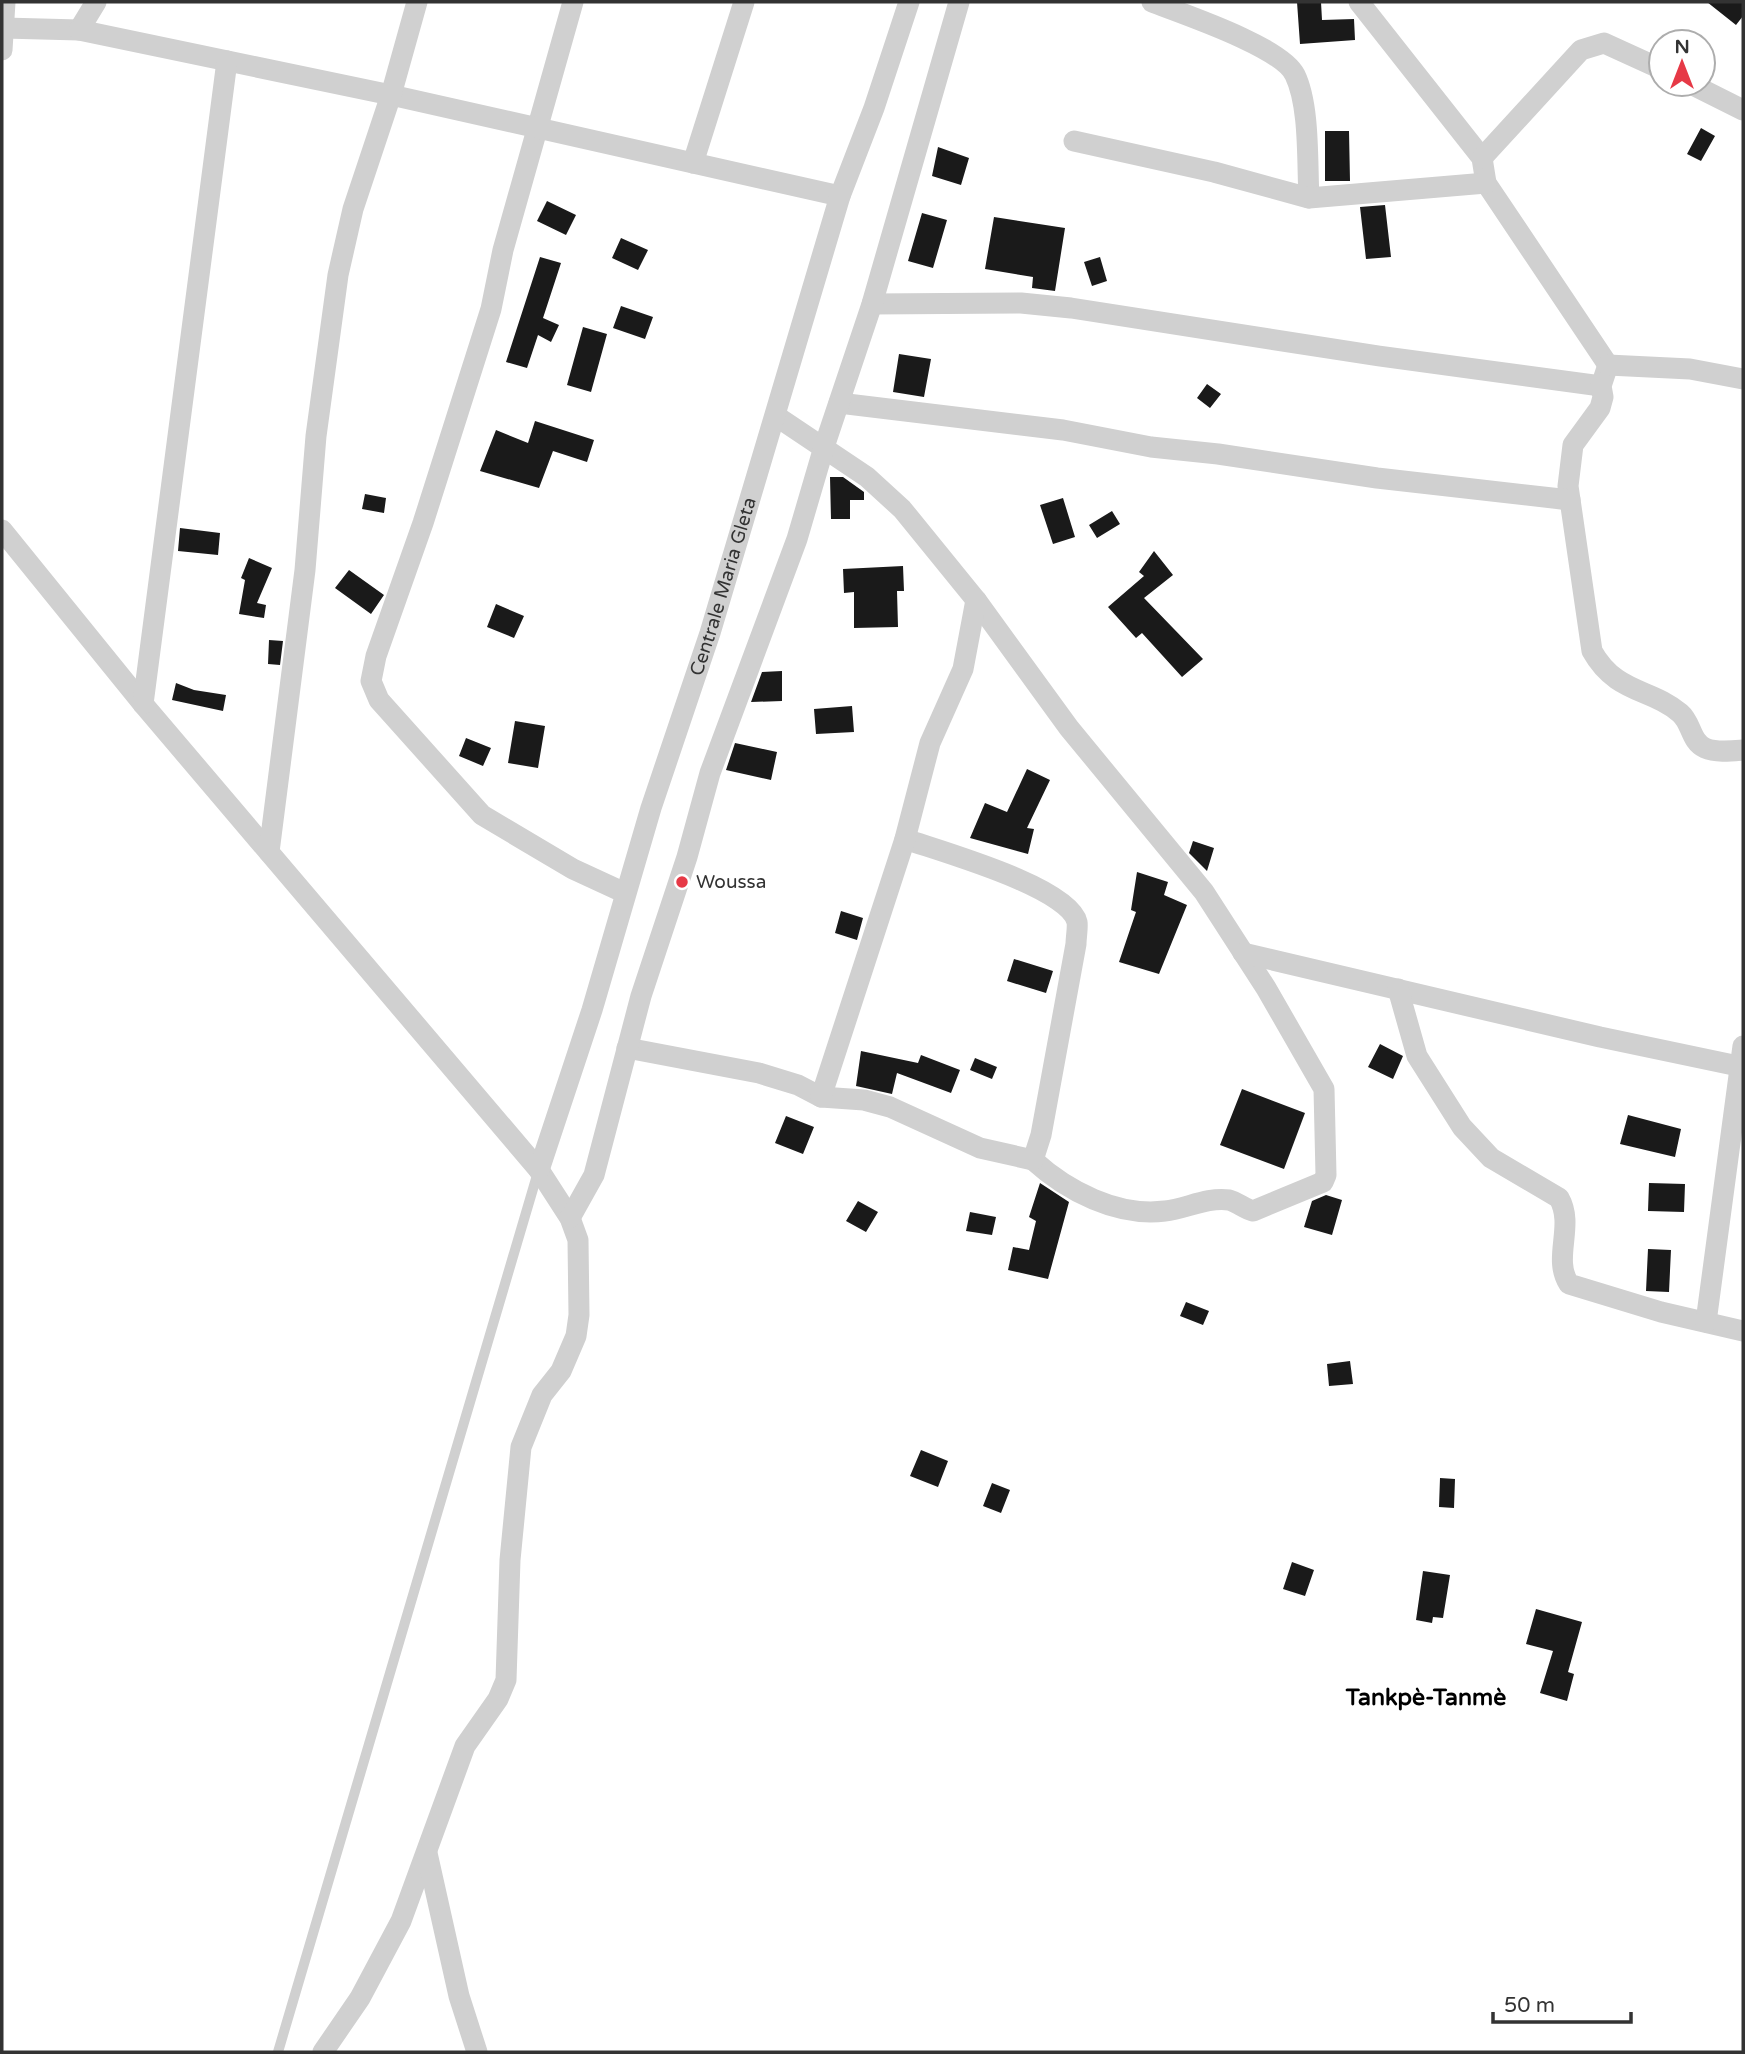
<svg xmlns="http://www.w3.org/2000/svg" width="1745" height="2054" viewBox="0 0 1745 2054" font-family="'Varela Round',sans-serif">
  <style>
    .building { fill: #1a1a1a }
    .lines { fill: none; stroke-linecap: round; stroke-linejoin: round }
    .lane { stroke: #d0d0d0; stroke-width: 10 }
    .street { stroke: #d0d0d0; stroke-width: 21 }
    .poi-dot { fill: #e63946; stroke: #fff; stroke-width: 2.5 }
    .labels { text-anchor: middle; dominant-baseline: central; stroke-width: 7; stroke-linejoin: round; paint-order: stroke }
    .street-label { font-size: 19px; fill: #333; stroke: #fff }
    .poi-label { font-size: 19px; fill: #333; stroke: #fff; text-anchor: start }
    .quarter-label { font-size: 23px; font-weight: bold; fill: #000; stroke: #fff }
  </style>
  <rect width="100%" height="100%" fill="#fff"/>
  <!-- building -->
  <path class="building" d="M1297 2H1321L1322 20 1354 19 1355 40 1300 44Z
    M1707 2H1743V16L1736 25Z
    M1701 128 1715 136 1701 161 1687 154Z
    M1325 131H1349L1350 181H1325Z
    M938 147 969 158 961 185 932 176Z
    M547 201 576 215 566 235 537 221Z
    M1385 205 1391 257 1366 259 1360 207Z
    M922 213 947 220 933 268 908 261Z
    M994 217 1065 228 1055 291 1032 288 1033 277 985 269Z
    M621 238 648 250 638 270 612 258Z
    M540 257 561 263 543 318 559 325 551 342 538 335 527 368 506 362Z
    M1100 257 1107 281 1092 286 1084 262Z
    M621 306 653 317 645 339 613 328Z
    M583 327 607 334 591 392 567 385Z
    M899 354 931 359 924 397 893 392Z
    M1207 384 1221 394 1210 408 1197 398Z
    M535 421 594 440 587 462 553 451 539 488 480 471 496 430 528 443Z
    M830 477H843L864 492V500H850V519H831Z
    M365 494 386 498 384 513 362 509Z
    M1063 498 1075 537 1053 544 1040 505Z
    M1112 511 1120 524 1097 538 1089 525Z
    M180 528 220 533 218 555 178 551Z
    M1154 551 1173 575 1144 598 1203 659 1182 677 1142 633 1136 638 1108 607 1144 576 1139 572Z
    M249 558 272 568 257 603 266 605 264 618 239 614 245 580 241 578Z
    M903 566 904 591H897L898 627 854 628V592L844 593 843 569Z
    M349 570 384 595 371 614 335 588Z
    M496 604 524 616 514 638 487 627Z
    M269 640 283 641 280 665 268 664Z
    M782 671V701L751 702 762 672Z
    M176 683 194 690 226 695 223 711 172 700Z
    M852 706 854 732 816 734 814 709Z
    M515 721 545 726 538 768 508 763Z
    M466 738 491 748 483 766 459 756Z
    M735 743 777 752 771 780 726 770Z
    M1027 769 1050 780 1027 828 1034 829 1028 854 970 838 985 803 1007 812Z
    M1193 841 1214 848 1207 871 1189 853Z
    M1137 872 1168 882 1164 895 1187 905 1159 974 1119 962 1136 912 1131 910Z
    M841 911 863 918 857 940 835 933Z
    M1014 959 1053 971 1046 993 1007 981Z
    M1380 1044 1403 1056 1393 1079 1368 1067Z
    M861 1051 918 1063 921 1055 960 1070 951 1093 897 1073 892 1094 856 1086Z
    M975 1058 997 1067 992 1079 970 1070Z
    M1242 1089 1305 1113 1284 1169 1220 1145Z
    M1628 1115 1681 1129 1675 1157 1620 1144Z
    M786 1116 814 1127 803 1154 775 1143Z
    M1040 1183 1069 1202 1048 1279 1008 1270 1013 1247 1029 1250 1036 1221 1029 1217Z
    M1649 1183 1685 1184 1684 1212 1648 1211Z
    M1326 1195 1342 1200 1332 1235 1304 1227 1312 1201Z
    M858 1201 878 1212 866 1232 846 1221Z
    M970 1212 996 1217 992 1235 966 1231Z
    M1648 1249 1671 1250 1669 1292 1646 1291Z
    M1186 1302 1209 1311 1203 1325 1180 1316Z
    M1350 1361 1353 1384 1329 1386 1327 1364Z
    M921 1450 948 1461 938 1487 910 1476Z
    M1440 1478 1455 1479 1454 1508 1439 1507Z
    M992 1483 1010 1490 1001 1513 983 1506Z
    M1292 1562 1314 1570 1305 1596 1283 1589Z
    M1423 1571 1450 1575 1443 1618 1433 1617 1432 1623 1416 1620Z
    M1536 1609 1582 1622 1568 1672 1574 1674 1567 1701 1540 1693 1553 1651 1526 1644Z"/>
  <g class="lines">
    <!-- lane -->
    <path class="lane" d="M278 2052 538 1172"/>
    <!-- street -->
    <g class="street">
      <path d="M573 2 503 250 491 309 423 523 376 656 371 681 379 700 482 815 573 869 625 893"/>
      <path d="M1152 2C1183 14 1282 47 1295 75 1310 106 1307 163 1309 198"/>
      <path d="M1359 2 1482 158 1486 183 1608 365"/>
      <path d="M4 28 79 30 96 2"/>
      <path d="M79 30 391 95 840 196"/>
      <path d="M2 50 5 2"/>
      <path d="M1691 84 1743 110"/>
      <path d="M1074 141 1214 172 1309 198 1486 183"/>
      <path d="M1482 158 1581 50 1604 43 1661 69"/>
      <path d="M693 163 744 2"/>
      <path d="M872 304 1021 303 1071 308 1379 356 1601 386"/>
      <path d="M1608 365 1601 386 1603 397 1600 408 1573 445 1568 486 1592 651C1616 694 1651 688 1680 713 1692 723 1690 741 1705 748 1716 753 1732 751 1743 750"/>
      <path d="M1608 365 1690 369 1743 379"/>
      <path d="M839 403 1063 430 1151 447 1218 454 1377 478 1570 500"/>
      <path d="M776 416 867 477 902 509 976 600 1069 728 1204 892 1266 988 1324 1089 1326 1175 1323 1182 1253 1211C1245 1209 1237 1202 1229 1200 1206 1197 1186 1209 1165 1211 1117 1217 1067 1191 1033 1160"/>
      <path d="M2 530 143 704 539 1170 570 1218 578 1240 579 1315 576 1336 561 1371 542 1395 521 1447 510 1560 506 1680 498 1699 465 1746 401 1921 360 1998 323 2052"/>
      <path d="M143 704 227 61"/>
      <path d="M269 852 305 570 316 436 338 275 353 209 391 95 417 2"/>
      <path d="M1243 953 1600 1037 1743 1067"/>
      <path d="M1398 989 1417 1056 1462 1127 1491 1158 1559 1198C1575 1226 1552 1258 1569 1284L1661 1312 1743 1331"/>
      <path d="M627 1048 759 1073 798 1085 821 1097 864 1100 890 1107 980 1148 1033 1160 1041 1135 1076 944C1076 937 1078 928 1077 922 1069 887 939 851 905 839"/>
      <path d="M821 1097 905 839 930 743 963 669 976 600"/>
      <path id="s1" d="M539 1170 592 1010 651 808 710 633 840 196 874 108 909 2"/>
      <path d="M570 1218 594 1175 641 996 687 857 710 773 797 539 824 447 872 304 959 2"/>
      <path d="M1706 1322 1743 1046"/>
      <path d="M427 1853 459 1996 477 2052"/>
    </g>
  </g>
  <!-- markers -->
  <circle class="poi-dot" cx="682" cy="882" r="7"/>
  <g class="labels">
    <!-- street labels -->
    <g class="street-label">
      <text stroke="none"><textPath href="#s1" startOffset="612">Centrale Maria Gleta</textPath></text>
    </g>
    <!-- poi labels -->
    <g class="poi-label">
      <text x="696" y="882">Woussa</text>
    </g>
    <!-- quarter labels -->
    <g class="quarter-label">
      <text x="1426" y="1698">Tankpè-Tanmè</text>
    </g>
  </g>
  <!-- border -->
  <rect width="1745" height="2054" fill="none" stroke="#333333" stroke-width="7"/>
  <!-- north arrow -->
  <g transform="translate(1682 63)"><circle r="33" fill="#ffffff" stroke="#adadad" stroke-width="2"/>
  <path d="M0-5L12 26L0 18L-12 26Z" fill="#e63946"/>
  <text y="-10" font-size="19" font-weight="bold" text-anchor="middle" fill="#333333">N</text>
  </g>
  <!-- scale -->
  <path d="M1493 2012v10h138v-10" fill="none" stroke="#333333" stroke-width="3.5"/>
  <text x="1504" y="2012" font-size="21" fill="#333333" stroke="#ffffff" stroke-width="5" paint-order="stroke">50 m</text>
</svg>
